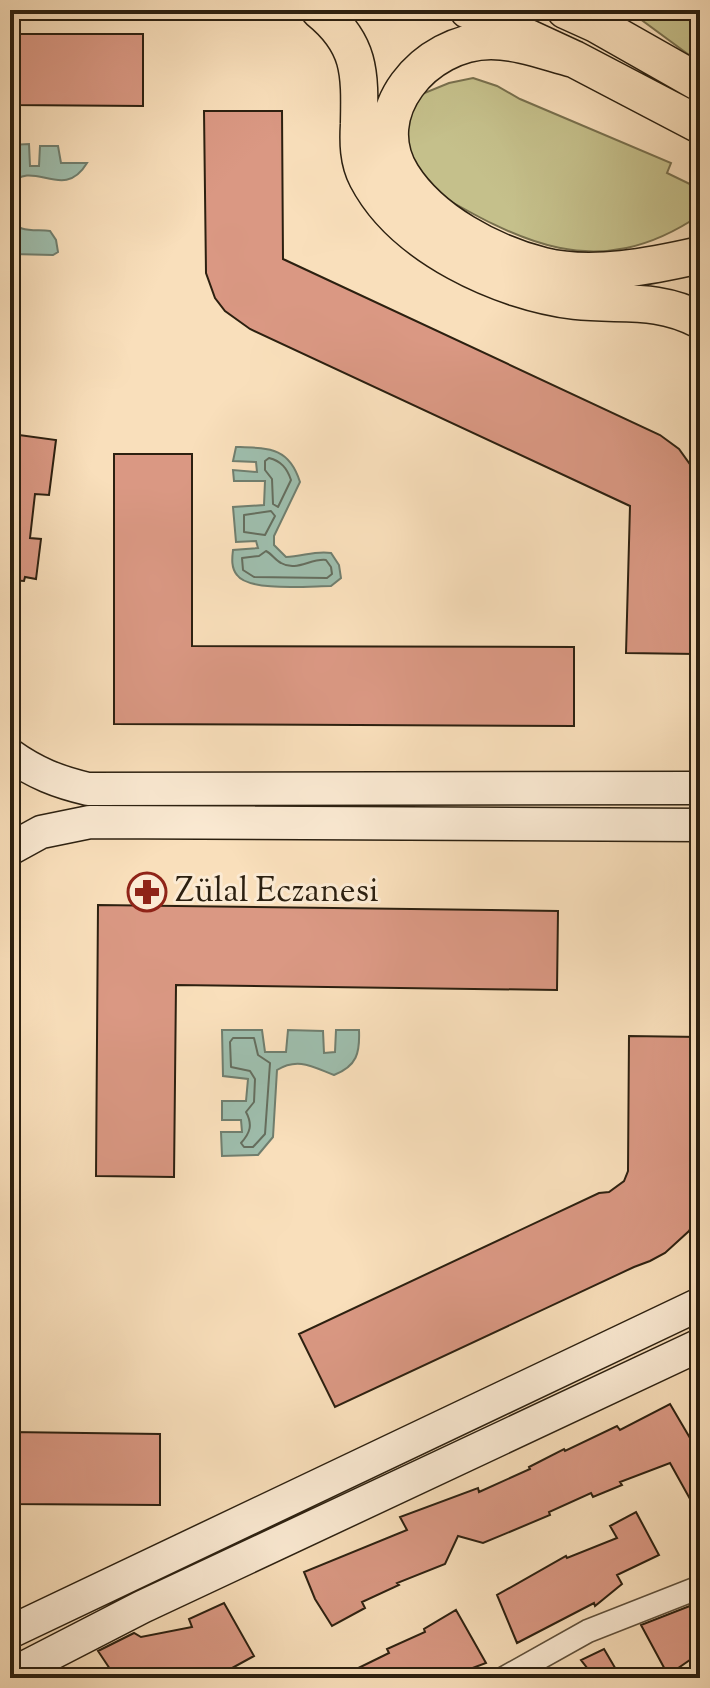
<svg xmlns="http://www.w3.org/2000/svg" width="710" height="1688" viewBox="0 0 710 1688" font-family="'Sorts Mill Goudy',serif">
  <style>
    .green { fill: #c5c08b; stroke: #78704e; stroke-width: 2 }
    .water { fill: #9ebdac; stroke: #707e6e; stroke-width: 2 }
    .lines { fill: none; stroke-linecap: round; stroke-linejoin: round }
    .shore { stroke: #656e5e; stroke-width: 2 }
    .building { fill: #da9883; stroke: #2c2010; stroke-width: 2 }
    .street-casing { stroke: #5f503b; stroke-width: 25 }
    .secondary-casing { stroke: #2c2010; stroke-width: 35 }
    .primary-casing { stroke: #2c2010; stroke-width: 39 }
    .street { stroke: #fbead3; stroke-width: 22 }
    .secondary { stroke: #fbead3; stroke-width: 32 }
    .primary { stroke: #f9dfbb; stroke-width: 36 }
    .labels { text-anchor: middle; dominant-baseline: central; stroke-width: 6; stroke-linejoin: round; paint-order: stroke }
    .poi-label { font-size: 34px; fill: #2c2010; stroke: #fbead3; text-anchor: start }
  </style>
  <rect width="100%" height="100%" fill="#f9dfbb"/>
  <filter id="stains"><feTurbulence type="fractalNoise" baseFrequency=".0025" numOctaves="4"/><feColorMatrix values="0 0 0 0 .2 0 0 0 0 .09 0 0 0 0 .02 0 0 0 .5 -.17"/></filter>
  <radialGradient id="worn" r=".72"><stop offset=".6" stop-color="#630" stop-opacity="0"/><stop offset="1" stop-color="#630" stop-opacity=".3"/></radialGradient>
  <!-- green -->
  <path class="green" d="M628 10H700V63Z
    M473 78 497 86 520 99 671 163 667 173 700 189V215C592 288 514 238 415 181L402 137 409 116 422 94 449 83Z"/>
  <!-- water -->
  <path class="water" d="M29 144 30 166H39L40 146H58L61 163H87C63 203 33 157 10 185V145Z
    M10 217C17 234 35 229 50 231L56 240 58 252 53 255 13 254Z
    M236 447C269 448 289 447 300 482L274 536V545L286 557C302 557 315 550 331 553L339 565 341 578 331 586C310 586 249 592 237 575 231 568 232 558 233 550L258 548 256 541 236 542 233 507 264 505 265 481H234L233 470 257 472 256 462 233 461Z
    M222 1030H262L265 1052H286L288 1030 323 1031 324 1053 335 1052 336 1030H359C360 1053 357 1066 334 1075 313 1067 298 1057 277 1070L273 1137 258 1155 222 1156 221 1132H242L241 1120H222V1101H246L248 1079 223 1076Z"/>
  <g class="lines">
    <!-- shore -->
    <path class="shore" d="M269 458C281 461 287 468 291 480L278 507 273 504 272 479 265 470V461Z
      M271 511 275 516 265 535 244 532V515Z
      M266 551C272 554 275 560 281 563 296 572 311 558 326 560L331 567 332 574 327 578 254 577 243 570 242 558 259 556Z
      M233 1038H254L258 1055 270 1063 265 1134 253 1147H244L241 1143C250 1133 253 1125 246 1112L254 1102 255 1079 250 1071 231 1067 230 1042Z"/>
  </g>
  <!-- building -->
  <path class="building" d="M10 34H143V106L10 105Z
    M204 111H282L283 259 660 435 679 449 694 470 700 498 696 654 626 653 630 506 250 329 225 311 215 298 206 273Z
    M19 435 56 440 49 495 35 494 30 538 41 539 36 579 25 577 24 581 10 580V466L15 467Z
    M114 454H192V646L574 647V726L114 724Z
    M98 905 558 911 557 990 176 985 174 1177 96 1176Z
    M629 1036 700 1037V1212L689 1231 665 1253 650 1261 634 1267 335 1407 299 1334 599 1193 609 1192 624 1181 628 1171Z
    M670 1404 700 1455V1517L670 1463 620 1482 622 1485 593 1497 591 1493 549 1512 550 1515 483 1543 458 1536 445 1564 397 1583 399 1585 362 1602 365 1608 332 1626 315 1599 304 1572 407 1530 400 1517 478 1488 479 1492 530 1469 529 1467 564 1449 565 1451 617 1426 620 1430Z
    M10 1432 160 1434V1505L10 1504Z
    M636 1512 659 1555 617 1575 622 1584 595 1606 594 1603 517 1643 497 1595 566 1556 567 1558 617 1538 610 1526Z
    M700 1602V1653L668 1675 641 1625Z
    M224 1603 254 1656 214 1678H116L98 1651 134 1633 141 1637 192 1627 189 1619Z
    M456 1610 486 1663 446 1678H338L389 1653 387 1649 425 1632 424 1629Z
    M604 1649 621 1678H595L581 1660Z"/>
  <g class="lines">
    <!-- street casing -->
    <g class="street-casing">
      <path id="street" d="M504 1678 588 1631 700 1587"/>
    </g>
    <!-- secondary casing -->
    <g class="secondary-casing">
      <path id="secondary" d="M10 755C35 773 58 782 88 789L700 788
        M10 849 41 832 90 822 700 825
        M10 1632 700 1304
        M10 1675 142 1607 700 1345"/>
    </g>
    <!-- primary casing -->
    <g class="primary-casing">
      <path id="primary" d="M319 10C361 44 360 73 359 124 358 142 358 161 367 178 403 247 501 292 575 301 621 306 656 297 700 320
        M468 10 574 59 700 125
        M565 10 596 24 700 83
        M574 59C547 52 519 41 491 41 425 41 363 113 402 175 431 221 492 253 543 266 592 278 652 266 700 255"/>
    </g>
    <!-- street -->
    <use href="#street" class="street"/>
    <!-- secondary -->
    <use href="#secondary" class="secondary"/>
    <!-- primary -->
    <use href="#primary" class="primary"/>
  </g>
  <!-- icons -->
  <defs>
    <g id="pharmacy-ring" transform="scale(2)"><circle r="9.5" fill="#fbead3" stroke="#8f2418" stroke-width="1.5"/><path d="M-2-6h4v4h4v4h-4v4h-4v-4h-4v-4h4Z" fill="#8f2418"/></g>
  </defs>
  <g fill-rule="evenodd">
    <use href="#pharmacy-ring" x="147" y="892"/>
  </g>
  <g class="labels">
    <!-- poi labels -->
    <g class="poi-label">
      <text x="175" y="892">Zülal Eczanesi</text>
    </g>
  </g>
  <!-- margin -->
  <rect width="710" height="1688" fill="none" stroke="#f9dfbb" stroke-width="40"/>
  <rect x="12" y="12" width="686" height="1664" fill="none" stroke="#2c2010" stroke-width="4"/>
  <rect x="20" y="20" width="670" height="1648" fill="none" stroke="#2c2010" stroke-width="2"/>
  <rect width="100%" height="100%" filter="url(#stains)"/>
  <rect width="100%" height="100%" fill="url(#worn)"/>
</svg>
